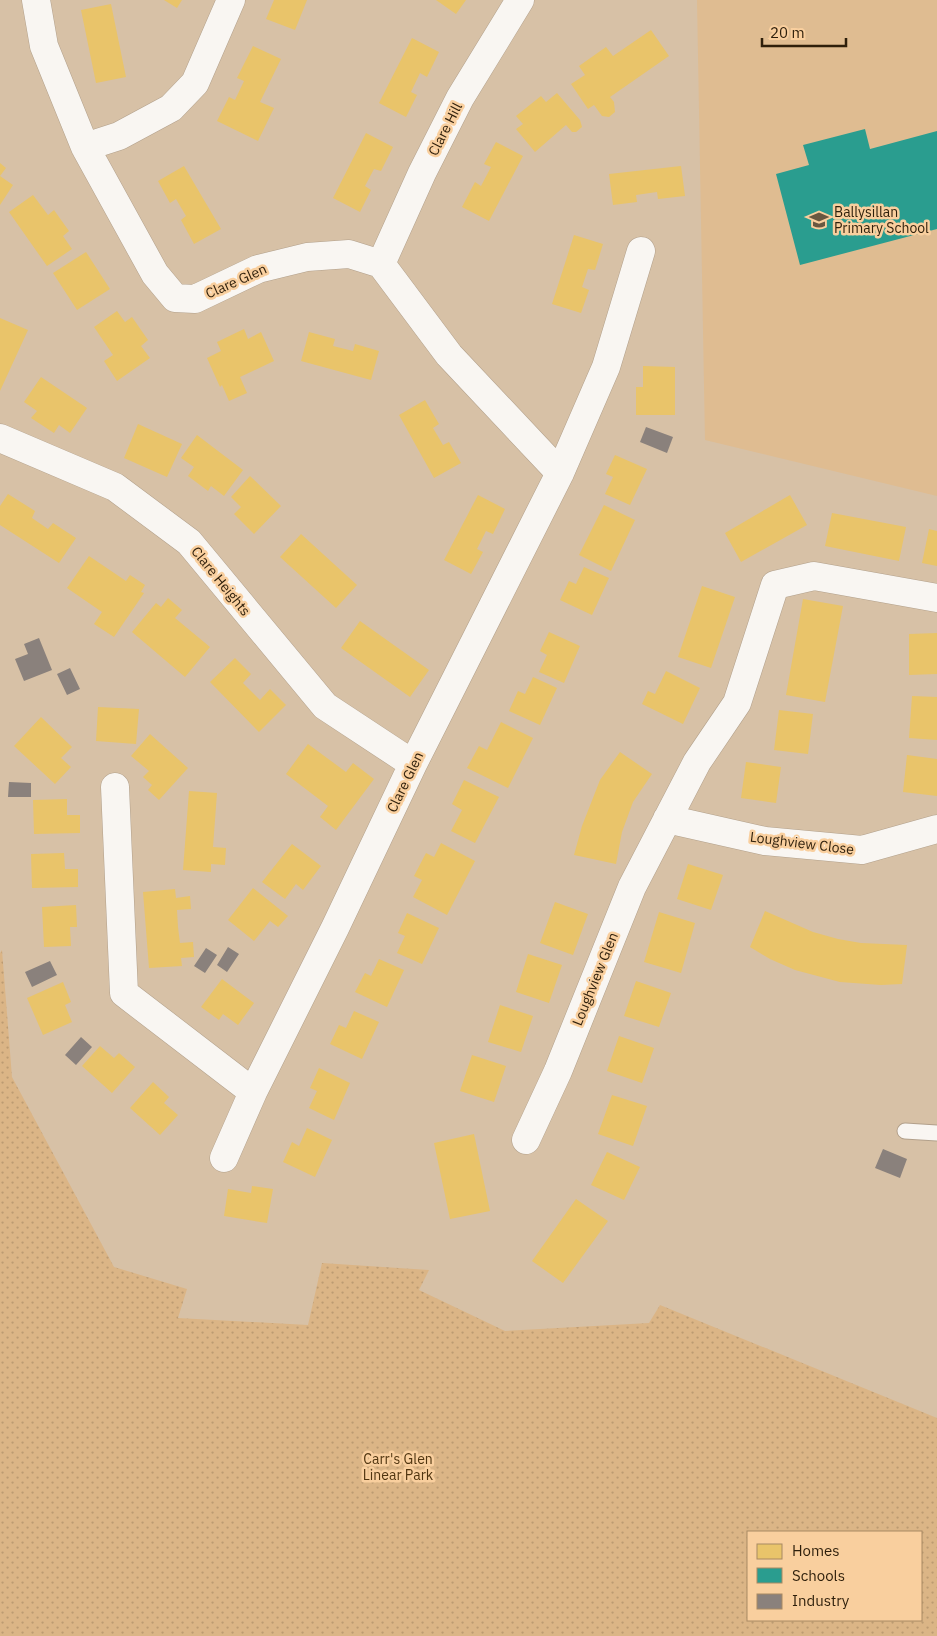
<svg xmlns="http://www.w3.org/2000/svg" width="937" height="1636" viewBox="0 0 937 1636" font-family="'IBM Plex Sans',sans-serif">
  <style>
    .built { fill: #dfbc91 }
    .park { fill: url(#park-dots); fill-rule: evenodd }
    .homes { fill: #e9c46a }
    .schools { fill: #2a9d8f }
    .industry { fill: #8a817c }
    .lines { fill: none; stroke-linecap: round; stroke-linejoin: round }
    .lane-casing { stroke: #b2a08b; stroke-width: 17 }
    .street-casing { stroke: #b2a08b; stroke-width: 29 }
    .lane { stroke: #f9f6f2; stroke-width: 15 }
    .street { stroke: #f9f6f2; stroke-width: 28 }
    .labels { text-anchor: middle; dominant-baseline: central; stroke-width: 5; stroke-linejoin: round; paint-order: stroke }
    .street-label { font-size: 14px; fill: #2e1f0b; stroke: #f9cf9e }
    .poi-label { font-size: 14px; fill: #2e1f0b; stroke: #f9cf9e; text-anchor: start }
    .park-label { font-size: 14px; fill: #503510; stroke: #f9cf9e }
  </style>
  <defs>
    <pattern id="park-dots" width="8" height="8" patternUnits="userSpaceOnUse" patternTransform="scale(1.25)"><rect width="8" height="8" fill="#dbb586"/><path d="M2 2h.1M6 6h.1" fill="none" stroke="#bc9b72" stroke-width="1.8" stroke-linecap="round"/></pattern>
  </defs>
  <rect width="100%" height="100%" fill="#d7c1a6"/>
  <!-- built -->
  <path class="built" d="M697 0H937V496L705 440Z"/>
  <!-- park -->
  <path class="park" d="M2 950 12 1077 114 1267 187 1289 178 1318 308 1325 322 1263 429 1270 419 1290 505 1331 649 1323 660 1305 937 1418V1636H0V953ZM748 1532H921V1620H748Z"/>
  <!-- homes -->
  <path class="homes" d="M164 0H182L177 8Z
    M274 0H307L295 30 266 19Z
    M436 0H466L456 14Z
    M111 4 126 77 96 83 81 10Z
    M651 30 669 56 610 97 614 102 615 112 609 117 602 116 594 105 588 109 571 84 585 75 579 66 606 47 613 56Z
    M412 38 439 52 427 77 420 73 411 92 417 95 406 117 379 103Z
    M253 46 281 59 260 102 274 108 258 141 217 121 229 97 235 100 244 81 237 78Z
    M557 93 580 120 582 127 576 132H572L566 125 535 152 516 129 523 124 516 116 541 96 546 102Z
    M366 133 393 147 381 171 374 169 365 186 371 190 360 212 333 198Z
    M496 142 523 156 489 221 462 207 475 182 481 186 491 167 484 164Z
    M0 163 6 168 0 176 13 185 0 205Z
    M184 166 221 229 194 244 181 220 186 216 176 199 170 203 158 181Z
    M681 166 685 196 658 199 657 192 636 195 637 202 613 205 609 174Z
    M33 195 48 215 54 210 69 231 63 236 72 249 47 266 9 212Z
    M574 235 603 244 595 270 588 269 582 287 589 290 581 313 552 304Z
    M86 252 110 289 77 310 53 273Z
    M117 311 125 322 132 317 148 340 141 346 150 358 117 381 104 361 113 355 94 327Z
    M0 318 28 330 0 391Z
    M244 329 248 339 261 332 274 361 240 377 247 393 229 401 222 385 220 387 207 358 221 351 217 342Z
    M309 332 335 339 333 346 353 351 355 344 379 351 371 380 301 361Z
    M643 366 675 367V415H636V387H643Z
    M41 377 87 408 70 433 59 425 54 433 31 418 37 411 24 402Z
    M425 400 439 424 433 428 443 445 449 442 461 463 434 478 399 415Z
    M138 424 182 444 167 477 124 458Z
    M197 435 243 470 224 496 211 486 208 491 188 476 194 467 181 458Z
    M615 455 647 469 630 505 605 494 613 477 606 474Z
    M250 476 281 506 254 534 234 514 241 507 231 497Z
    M8 494 35 511 32 518 48 529 53 523 76 538 59 563 0 525V506Z
    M478 495 505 509 493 534 486 531 477 549 483 552 471 574 444 560Z
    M790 495 807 525 741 562 725 533Z
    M604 505 635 520 611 571 579 555Z
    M832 513 906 527 899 561 825 546Z
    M929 529 937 531V566L922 563Z
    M301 534 357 585 336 608 280 557Z
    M89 556 126 581 130 575 145 585 141 592 144 593 114 637 94 624 102 612 67 588Z
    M584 567 609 578 592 615 560 600 569 581 576 584Z
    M702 586 735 597 711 668 678 657Z
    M168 598 182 610 175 618 210 647 185 677 132 632 156 603 161 607Z
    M803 599 843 606 825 702 786 695Z
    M360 621 429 670 410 697 341 648Z
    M549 632 580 646 564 683 539 672 547 655 540 651Z
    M937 633V674L909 675V634Z
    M235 658 251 674 243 683 260 700 270 689 286 705 259 732 210 682Z
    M666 671 700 688 683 724 642 704 648 691 655 694Z
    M533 677 557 688 540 725 509 711 518 691 525 694Z
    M912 696 937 697V740L909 738Z
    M98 707 139 709 136 744 96 741Z
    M779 710 813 714 808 754 774 750Z
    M41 717 72 747 61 758 71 767 55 784 14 746Z
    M501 722 533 738 508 788 467 768 479 746 487 750Z
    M150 734 188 768 159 800 148 790 152 785 143 777 149 771 131 756Z
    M308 744 346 772 353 763 374 779 336 830 320 817 328 806 286 774Z
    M620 752 652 774 633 802 622 832 616 864 574 855 582 826 600 780Z
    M907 755 937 759V796L903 792Z
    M746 762 781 767 776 803 741 798Z
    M464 780 499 797 475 843 451 831 462 810 452 804Z
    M189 791 217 793 213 847 226 848 225 865 211 864V872L183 870Z
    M67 799V815H80V833L34 834 33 800Z
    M441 843 475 861 447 915 413 897 422 880 414 876 426 853 434 857Z
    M292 844 321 866 303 890 296 884 285 899 262 882Z
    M64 853 65 869H78V887L32 888 31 854Z
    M688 864 723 875 711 910 677 899Z
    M253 888 288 916 278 927 270 921 254 941 228 920Z
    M175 889 176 898 190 896 191 909 177 910 178 927 180 943 193 942 194 957 181 958 182 966 149 968 143 892Z
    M555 902 588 914 573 955 540 943Z
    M76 905 77 927H70L71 946 44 947 42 907Z
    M765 911 813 932 838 939 861 943 907 945 902 984 881 985 840 982 795 970 770 959 750 947Z
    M659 912 695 923 681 973 644 962Z
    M407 913 439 928 422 964 397 953 405 936 398 933Z
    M528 954 562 965 549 1003 516 992Z
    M379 959 404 970 387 1007 355 992 365 973 371 976Z
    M222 979 254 1003 238 1025 223 1014 219 1020 201 1007Z
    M636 981 671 993 659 1027 624 1016Z
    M63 982 71 1002 65 1005 72 1022 43 1035 27 998Z
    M500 1005 533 1016 521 1052 488 1042Z
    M354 1011 379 1022 362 1059 330 1044 339 1025 346 1028Z
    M619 1036 654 1048 642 1083 607 1071Z
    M100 1046 114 1058 119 1053 135 1067 112 1093 82 1066Z
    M472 1055 506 1066 494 1102 460 1091Z
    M319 1068 350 1083 334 1120 309 1108 317 1091 310 1088Z
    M153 1082 169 1097 164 1103 178 1115 160 1135 130 1108Z
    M612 1095 647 1106 633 1146 598 1134Z
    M307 1128 332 1140 315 1177 283 1162 292 1142 299 1146Z
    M474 1134 490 1211 450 1219 434 1143Z
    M607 1152 640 1167 624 1200 591 1185Z
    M252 1186 273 1189 267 1223 224 1216 228 1189 251 1193Z
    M576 1199 608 1221 563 1283 532 1261Z"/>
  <!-- schools -->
  <path class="schools" d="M865 129 870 149 937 131V229L800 265 776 174 809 165 803 145Z"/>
  <!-- industry -->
  <path class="industry" d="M646 427 673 437 667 453 640 442Z
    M39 638 52 670 24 681 15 659 28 654 24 644Z
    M70 668 80 689 67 695 57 674Z
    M9 782 31 783V797H8Z
    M228 947 239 954 227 972 217 965Z
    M206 948 217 955 205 973 194 966Z
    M50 961 57 975 32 987 25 972Z
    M81 1037 92 1047 76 1065 65 1055Z
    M883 1149 907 1159 900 1178 875 1168Z"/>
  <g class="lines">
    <!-- lane casing -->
    <g class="lane-casing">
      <path id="lane" d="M905 1131 937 1133"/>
    </g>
    <!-- street casing -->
    <g class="street-casing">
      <path id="street" d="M36 0 44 46 85 147 155 274 175 298 195 299 258 269 307 257 349 254 381 264 449 355 560 473
        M85 147 119 136 171 108 195 83 231 0
        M381 264 422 173 460 98 520 0
        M0 438 115 487 189 542 325 706 413 764
        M115 787 124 993 253 1092
        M667 819 765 841 862 850 937 829
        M526 1140 558 1071 632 887 697 762 737 703 775 585 814 576 937 598
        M224 1158 253 1092 335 928 413 764 560 473 606 367 641 251"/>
    </g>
    <!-- lane -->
    <use href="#lane" class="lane"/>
    <!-- street -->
    <use href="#street" class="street"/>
  </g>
  <!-- icons -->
  <defs>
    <g id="school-bare" transform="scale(1.5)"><path d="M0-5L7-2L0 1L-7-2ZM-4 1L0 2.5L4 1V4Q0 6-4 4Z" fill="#695841" stroke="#f9cf9e" stroke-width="2.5" paint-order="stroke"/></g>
  </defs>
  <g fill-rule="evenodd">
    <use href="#school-bare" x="819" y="220"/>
  </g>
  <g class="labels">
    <!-- street labels -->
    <g class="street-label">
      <text transform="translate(445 129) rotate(-63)">Clare Hill</text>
      <text transform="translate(236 281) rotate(-24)">Clare Glen</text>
      <text transform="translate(221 581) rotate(51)">Clare Heights</text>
      <text transform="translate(405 782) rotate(-64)">Clare Glen</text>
      <text transform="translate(802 843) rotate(7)">Loughview Close</text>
      <text transform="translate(595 979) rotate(-68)">Loughview Glen</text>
    </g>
    <!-- poi labels -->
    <g class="poi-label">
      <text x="834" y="212">Ballysillan<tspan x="834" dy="16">Primary School</tspan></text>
    </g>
    <!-- park labels -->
    <g class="park-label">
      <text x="398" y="1459">Carr's Glen<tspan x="398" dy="16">Linear Park</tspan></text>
    </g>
  </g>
  <!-- legend -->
  <rect x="747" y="1531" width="175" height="90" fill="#f9cf9e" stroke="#a88963"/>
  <rect x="757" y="1544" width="25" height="15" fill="#e9c46a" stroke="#a88963"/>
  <text x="792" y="1556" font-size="15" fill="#2e1f0b">Homes</text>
  <rect x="757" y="1568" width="25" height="15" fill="#2a9d8f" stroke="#a88963"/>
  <text x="792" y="1581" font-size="15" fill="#2e1f0b">Schools</text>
  <rect x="757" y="1594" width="25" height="15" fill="#8a817c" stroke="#a88963"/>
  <text x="792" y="1606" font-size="15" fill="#2e1f0b">Industry</text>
  <!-- scale -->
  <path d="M762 38v8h84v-8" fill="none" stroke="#2e1f0b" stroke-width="2.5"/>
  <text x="770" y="38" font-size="15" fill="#2e1f0b" stroke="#f9cf9e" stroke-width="4" paint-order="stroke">20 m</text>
</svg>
